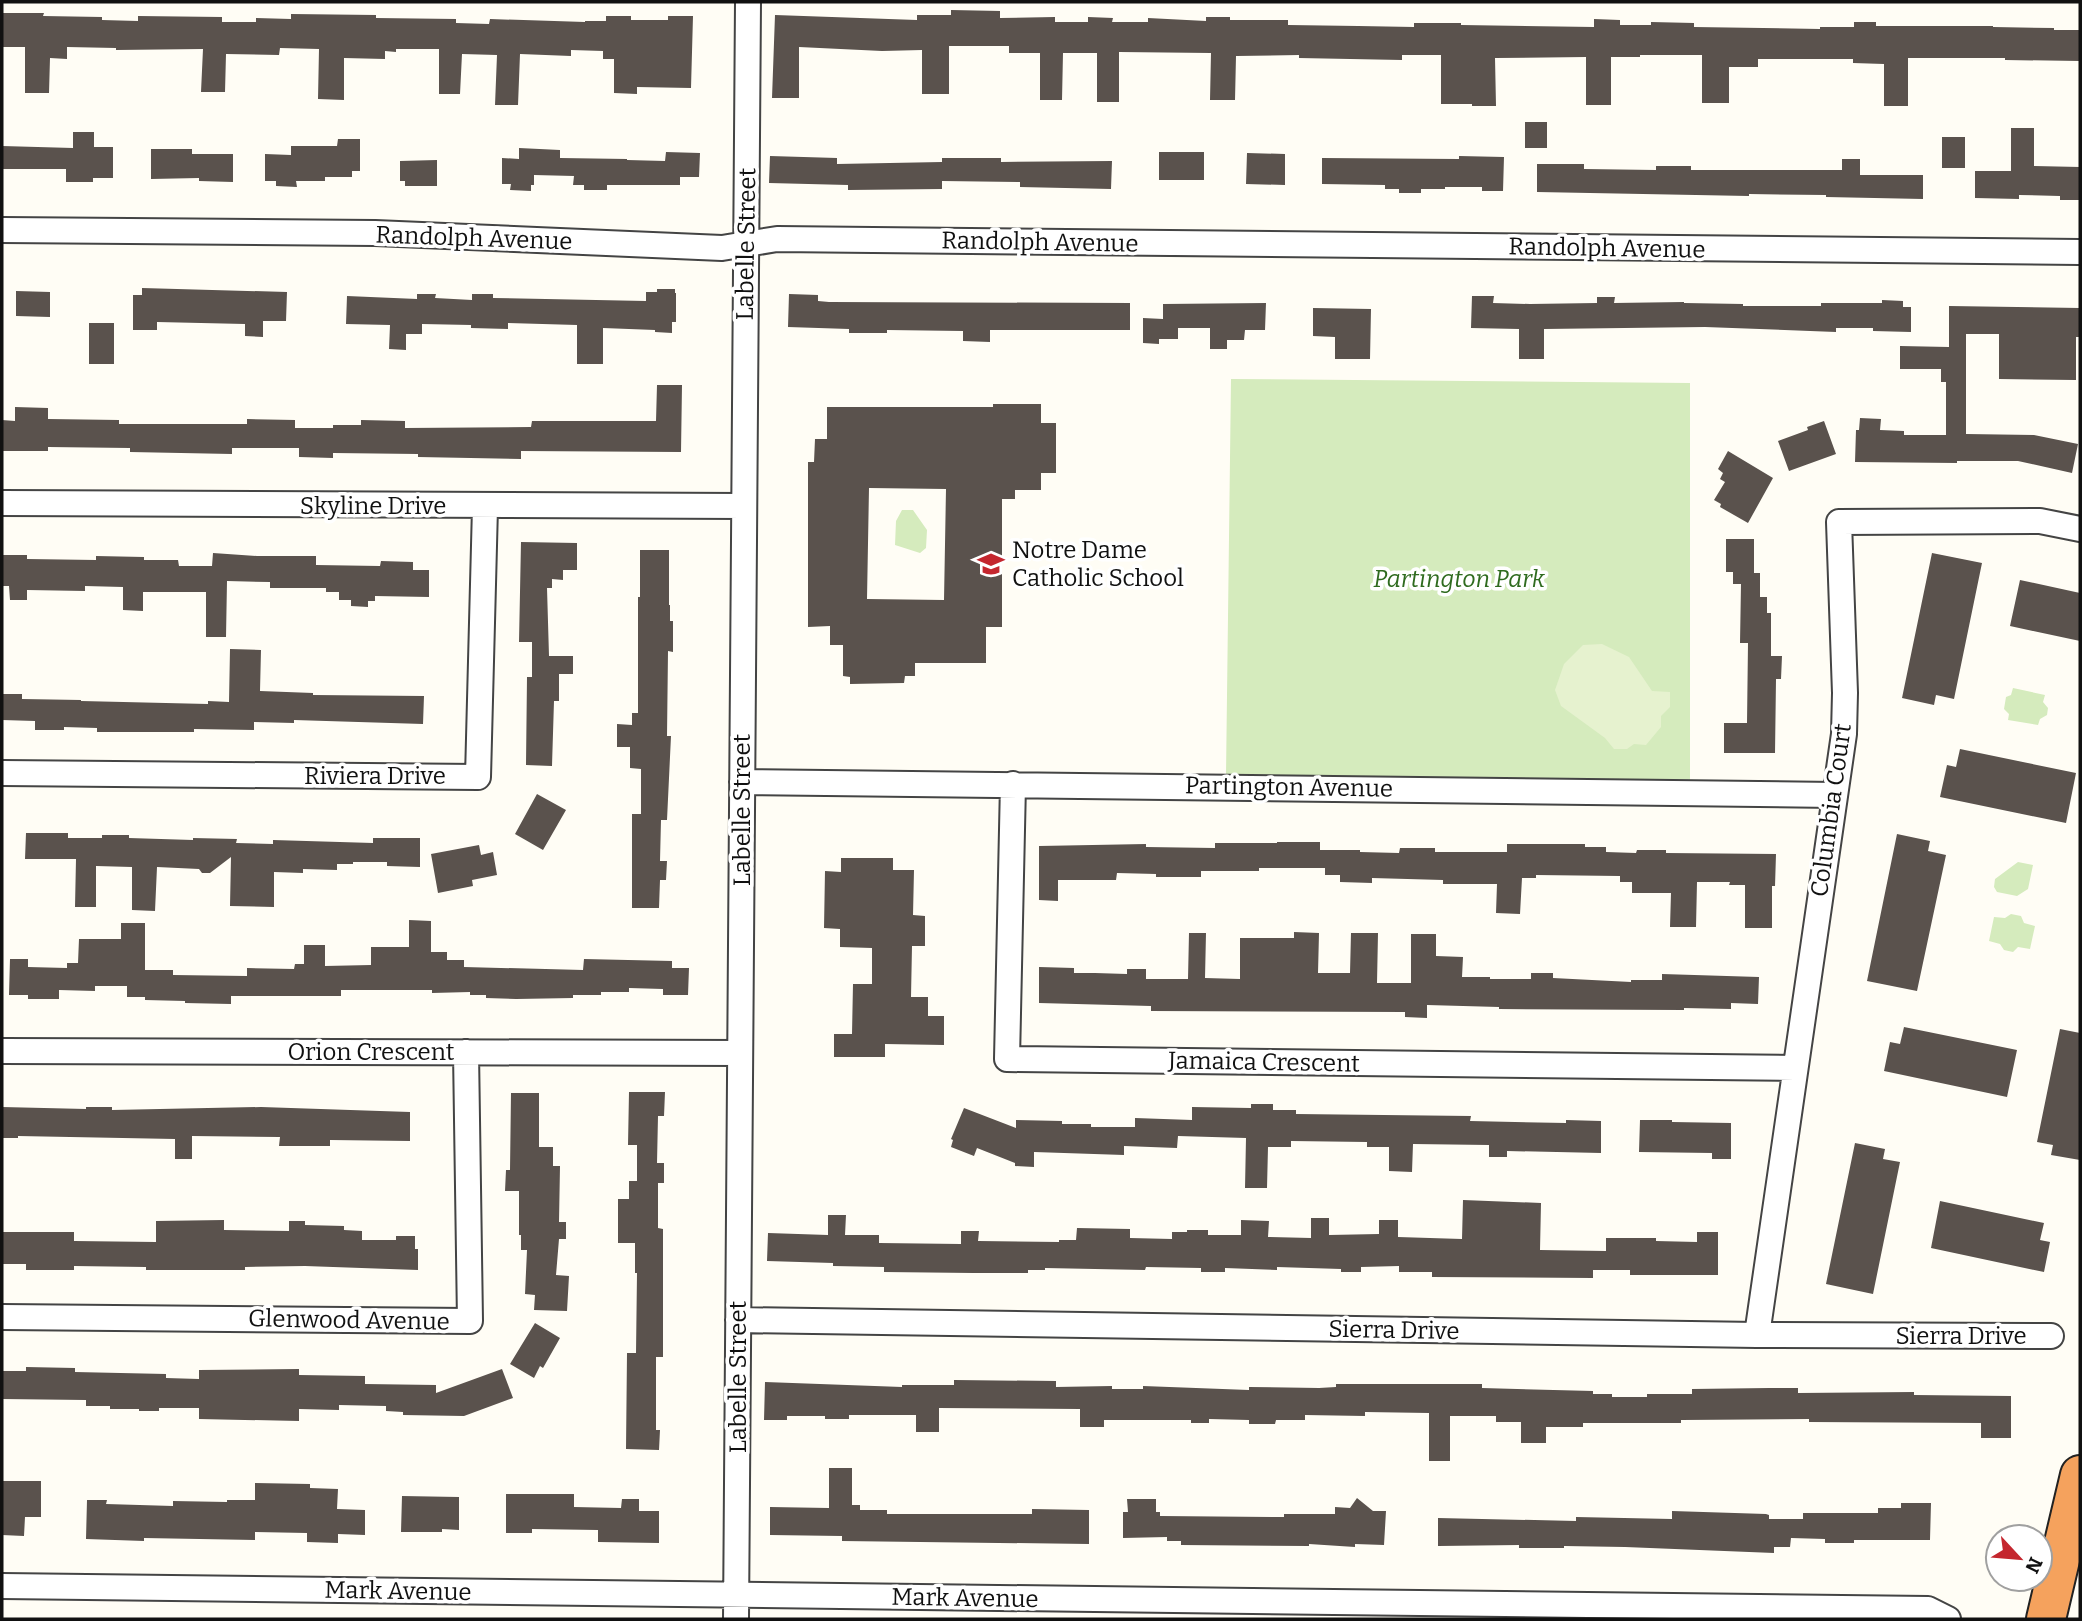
<svg xmlns="http://www.w3.org/2000/svg" width="2082" height="1621" viewBox="0 0 2082 1621" font-family="Bitter,serif">
  <style>
    .green { fill: #d5ebbd }
    .pitch { fill: #e6f2cf }
    .building { fill: #5a524d; fill-rule: evenodd }
    .lines { fill: none; stroke-linecap: round; stroke-linejoin: round }
    .street-casing { stroke: #444; stroke-width: 28 }
    .highway-casing { stroke: #222; stroke-width: 42 }
    .street { stroke: #fff; stroke-width: 24 }
    .highway { stroke: #f5a25d; stroke-width: 38 }
    .labels { text-anchor: middle; dominant-baseline: central; stroke-width: 7; stroke-linejoin: round; paint-order: stroke }
    .street-label { font-size: 24px; fill: #111; stroke: #fff }
    .poi-label { font-size: 24px; fill: #111; stroke: #fff; text-anchor: start }
    .park-label { font-size: 24px; font-style: italic; fill: #2f6b1f; stroke: #fff }
  </style>
  <rect width="100%" height="100%" fill="#fffdf5"/>
  <!-- green -->
  <path class="green" d="M1231 379 1690 383V780L1226 775Z
    M902 510H913L927 530 926 548 920 553 895 545 896 521Z
    M2013 688 2045 695 2043 702 2048 708 2047 715 2040 719 2038 725 2008 720 2009 714 2004 709 2006 697 2011 695Z
    M2018 862 2033 865 2028 889 2017 896 1997 892 1994 887 1995 879Z
    M2011 914 2021 916 2024 923 2035 926 2030 949 2018 947 2013 952 2004 950 2000 944 1989 941 1994 917 2005 918Z"/>
  <!-- pitch -->
  <path class="pitch" d="M1602 644 1629 657 1652 691 1670 692V707L1661 716V727L1646 745 1634 744 1627 749H1614L1605 738 1561 706 1555 690 1564 664 1583 645Z"/>
  <!-- building -->
  <path class="building" d="M951 10 1000 11V18L1055 17V22H1088V17L1113 18 1112 22H1148V18L1206 21V17H1230V20H1288V25L1358 26 1414 27V23H1461V25L1594 27V19L1620 20V25H1651V22L1694 23V27L1820 29V27H1854V22H1876V26H1993V27L2054 28V30H2080V61L2005 60V58H1908V106H1884V64L1853 63V59H1758V67H1729V103H1702V55H1640V57H1611V105H1586V57L1495 58 1496 106H1472V104H1441V55H1402V60L1299 58V55L1236 56 1235 100H1210L1211 53 1119 52V102H1097V53H1063L1062 100H1040V53H1009V46H949V94H922V50L882 51 799 47V98H772L775 15 917 20V15H951Z
    M2 13H44L43 16 102 17V20L138 21V16L222 17V22H256V18L291 19V14L376 15V18L456 19V23L489 24 490 19 585 22V21H606V16H631V20H668V16H693L691 88 637 87V94L614 93V59H603V51L571 50V56L520 54 518 105H495L497 55 462 54 460 94H439V49H396V52L385 51V59L344 58V100L318 99 319 49 280 48 279 55 226 54 225 92H201L203 49 116 50V48L67 47V59L50 58 49 93H25V47H2Z
    M1525 122H1547V148H1525Z
    M2011 128H2034V166L2080 167V200H2060V196L2019 195V199L1975 198V171H2011Z
    M73 132H94V147H113V178H93V182H66V169H2V146L73 148Z
    M1942 137H1965V168H1942Z
    M338 139H360V171H352V177H325V181H296L297 187 276 186V181H265V154L291 155V146H337Z
    M519 148 560 150V158L627 159V160L665 161 666 152 700 153 699 177H680V185H607V190H584V185H573L574 176 534 175V185H531V191L510 190 511 184H502V158L519 159Z
    M151 149H192V154H233V182L199 181V178L151 179Z
    M1159 152H1204V180H1159Z
    M1247 153 1285 154V185L1246 184Z
    M770 156 837 158V164L942 162V158H1001V162L1112 161 1111 189 1020 187V182L942 181V189L848 190V185L769 183Z
    M1459 156 1504 157 1503 191H1482V187H1445V189H1421V193H1399V189H1385V185L1322 184V158L1459 159Z
    M1842 159H1860V175H1923V199L1826 197V195L1749 194V196L1537 192V164H1584V169L1656 170V166H1691V170H1842Z
    M437 160V186H405V181H400V161Z
    M142 288 287 292 286 321H263V337L245 336V324L157 322V330H133V295H142Z
    M657 289H675V293H676V322H672V333L655 332V330L603 328V364H577V325L508 323V329L471 328V325L422 324V334H406V350L389 349 390 325 346 324 347 296 417 299V294H436L435 298 472 300V294H493V298L646 301V292H657Z
    M16 291 50 292V317L16 316Z
    M789 294 818 295V301L829 302 1130 303V330H990V342L963 341V331L887 330V333H849V329L788 327Z
    M1472 296H1494L1493 303 1530 304 1597 303V297H1615L1614 303 1684 302V303L1743 304V306H1821V303H1882V300L1903 301V307H1911V332L1873 331V328H1836V332L1705 327 1544 329V359H1519V329L1471 328Z
    M1266 303 1265 330H1245L1244 340H1227V349H1210V328H1178V339H1159V344L1143 343V318L1163 319V304Z
    M1949 306 2080 308V337H2076V380L1999 379V334H1966V434L2034 435 2078 444 2072 473 2018 461H1957V463L1855 462 1856 430H1859L1860 418 1881 419 1880 430 1904 431V435H1946V382H1941V369H1900V346L1949 347Z
    M1313 308 1371 309 1370 359H1335V337L1313 336Z
    M89 323H114V364H89Z
    M657 385H682L681 452 521 451V459L418 457V454L333 453V458L299 457V448H232V454L130 452V448L48 447V451H2V420L15 421V407L48 408V419L119 420V424H247V419L295 420V428H333V425H361V420L405 421V428L531 427 532 421H656Z
    M993 404H1041V423H1056V473H1041V490H1015V499H1002V627H986V663H915V676H905L904 683 850 684V677L843 676V645H830V626L808 627V462H814L815 439H827V407H993ZM869 488 946 489 944 600 867 599Z
    M1824 421 1836 454 1789 471 1778 441 1808 430 1807 427Z
    M1728 451 1773 478 1748 523 1720 507 1721 504 1714 500 1725 482 1720 479 1723 473 1718 469Z
    M1726 539H1754V573H1760V597H1767V613H1771V656H1782L1781 679H1776L1775 753H1724V723H1747L1748 643H1740L1741 584H1733V572H1726Z
    M521 542 577 543V570H563V580L552 579V588H547L549 656H573V674H559V701H554L552 766 526 765 527 677H532V642H519Z
    M640 550H669V605H670V621H673V652L668 651 667 736H671L667 820H661L660 861H667L666 880H660L659 908H632V814H641V769L630 768V747H617V724L632 725V713H638V597H640Z
    M213 553 257 556H316V565L380 566 381 561 413 562V570H429V597L375 596V601H368V607L351 606V600H339V592H326V588H270V582L227 581 226 637H206V592H143V611L123 610V587L85 586V591L27 590V600H10L9 586H2V555H27V559L96 560V556L144 557V560H178L179 566H212Z
    M1932 553 1982 563 1954 699 1936 695 1934 705 1902 698Z
    M2020 580 2080 593V641L2010 626Z
    M230 649 261 650 260 691 313 693V695L424 696 423 724 294 720V723L254 722V730L194 729V732H97V728L64 727V730H35V721L2 720V694H22V699L81 700V701L208 704V701L229 702Z
    M1960 749 2076 773 2066 823 1940 797 1947 765 1956 767Z
    M537 794 566 810 543 850 515 834Z
    M26 833H68V838H102V835H129V838L193 840V838L237 839 236 843 273 844V840L373 843V838H420V867L387 866V862H353V864H337V870L303 869V873L274 872V907L230 906 231 857 210 873H202L199 869 157 867 155 911 132 910V867L96 866V907H75L76 859H25Z
    M1897 834 1930 841 1928 851 1946 855 1917 991 1867 981Z
    M1277 842H1320V850H1360V852L1399 853 1400 848H1435V852H1507V844H1585V847H1606V852L1636 853 1637 850H1666V853L1776 854 1775 886H1772V928H1745V885H1729L1730 882H1697L1696 927H1670L1671 893H1632V882H1620V876L1536 875V878H1522L1520 914 1496 913 1497 884H1443V880L1372 878V883L1340 882V875H1325V868H1259V871H1201V877H1156V874L1117 873 1116 880H1058V901L1039 900V846L1146 844V847L1215 848V843H1277Z
    M479 845 481 855 493 852 497 875 472 880 473 886 438 893 431 854Z
    M841 858H893V870H914L913 915 925 916V946H912L911 997H928V1016H944V1045L885 1044V1057H834V1034H852L853 984H872V948L840 947V929L824 928 825 871 841 872Z
    M409 920 431 921V952H447V960H464V967L583 970 584 959 672 961V968H689L688 995H663V989L629 988V992H601V995H573V998L516 999 486 998V995H470V992L432 993V990H341V996H231V1004L185 1003V1001L145 1000V997H127V986H95V991L59 990V999H28V995H9L10 959H28V967L67 968V963H78L79 939H121V923H145V970H173V975L247 976V968L294 969 295 964H304V945H325V966L371 965V947H409Z
    M1294 932 1319 933 1318 973H1350L1351 933H1378L1377 983H1411V934H1436V956L1463 957 1462 977H1490V979H1531V973H1553V978L1631 982V980H1662V974L1759 977 1758 1004 1731 1003V1009L1684 1008V1010L1499 1009V1007L1427 1005V1018L1405 1017V1012L1151 1011V1006L1039 1003V967L1074 968V973H1095L1127 974V969H1146V979H1188L1189 933H1206L1205 978 1240 979V938H1294Z
    M1904 1027 2017 1050 2007 1097 1884 1071 1890 1042 1900 1044Z
    M2060 1029 2080 1033V1160L2051 1155 2053 1145 2037 1142Z
    M629 1092H665L664 1116H658L657 1163H664V1183H658V1228L663 1229V1357H656V1430H660L659 1450 626 1449 627 1353H636L637 1273H635V1243H618V1199H629V1181H637V1145H628Z
    M511 1093H539V1147H553V1166H560L559 1222H566V1239H559L556 1275 569 1276 567 1311 534 1310 535 1295 525 1294 527 1250H521V1235H519V1191H505L506 1170H510Z
    M1251 1104H1273V1110H1296V1114L1471 1116 1470 1121 1566 1123V1120L1601 1121V1153L1507 1151V1157H1489V1145L1413 1144 1412 1172 1389 1171V1147H1367V1142L1291 1141V1147H1268L1267 1188H1245L1246 1138 1178 1136 1177 1148 1124 1146V1155L1034 1152V1167L1015 1166V1163L977 1148 974 1156 951 1147 953 1140 951 1139 964 1108 1016 1128V1120L1062 1121V1124H1091V1127H1135V1118L1192 1120V1107L1251 1108Z
    M2 1107 86 1109V1107H112V1110L261 1107 410 1112V1141L330 1140V1146H279L280 1137 192 1136V1159H175V1139L18 1136V1138H2Z
    M1640 1120H1672V1122L1731 1123V1159H1712V1153L1639 1152Z
    M1855 1143 1885 1149 1883 1159 1900 1162 1873 1294 1826 1284Z
    M1463 1200 1541 1203 1540 1250 1606 1251V1238H1656V1241L1697 1242V1232H1718V1275H1630V1270H1593V1278L1432 1277V1272H1399V1266L1361 1267V1272H1341V1269L1277 1267V1270L1225 1268V1272H1201V1268L1146 1267 1145 1270 1045 1268V1270H1028V1273H973L884 1272V1267L833 1266V1263L767 1261 768 1233 828 1235V1215H846L845 1235H879V1243L961 1244V1231H979L978 1241 1059 1242V1240H1076L1077 1228 1130 1229V1238L1172 1239V1232H1187V1230H1208V1235H1241V1220L1269 1221 1268 1237 1311 1238V1218H1329V1235L1379 1234V1220H1398V1237L1462 1239Z
    M1940 1201 2044 1223 2040 1240 2050 1242 2044 1272 1931 1248Z
    M224 1220V1230L289 1231V1221H305V1225L344 1226V1230L362 1231V1240H396V1236H415V1249H418V1270L305 1266 245 1267V1270H146V1267L74 1266V1270H26V1264H2V1232H74V1241L156 1242V1221Z
    M535 1323 560 1338 543 1368 540 1366 534 1378 510 1364Z
    M26 1367 75 1368V1372L166 1374V1378L199 1379V1370L299 1369V1375L365 1376V1384L436 1385V1393L502 1369 513 1398 464 1416 403 1415V1412L386 1411V1406L339 1405V1410L299 1409V1421L199 1419V1408H159V1411H139V1409H110V1406H86V1400L2 1399V1371H26Z
    M954 1380 1056 1381V1387L1112 1386V1389H1143V1386L1249 1390V1387L1319 1388 1336 1387V1384H1482V1388L1593 1391V1394H1612V1397H1647V1394H1692V1389L1769 1388H1798V1393L1914 1392V1395L2011 1396V1438H1981V1423L1809 1422V1419L1681 1420V1423H1583V1427H1546V1443H1521V1422H1496V1416H1450V1461H1429V1413L1365 1412V1416L1305 1415V1420H1276L1275 1424H1249V1420L1209 1419V1423H1191V1420H1104V1427H1080V1409L939 1408V1432H916V1415H849V1419H825V1416H787V1420H764L765 1382 902 1387V1385H954Z
    M829 1468H852V1505H860V1510H887V1514H1032V1509L1089 1510V1544L842 1541V1536L770 1535V1507L829 1508Z
    M2 1481H41V1517H25L24 1536 2 1535Z
    M255 1483 310 1484V1488L338 1489 337 1509 365 1510V1535L338 1534V1543L307 1542V1533L255 1532V1540L144 1538V1541L86 1539 87 1500H107L106 1504 173 1506V1501L227 1502V1500H255Z
    M506 1494H574V1507L621 1508 622 1499H639V1511H659V1543L598 1542V1530L532 1529V1533H506Z
    M402 1496 459 1497V1530L442 1529V1532H401Z
    M1357 1498 1373 1511H1386L1384 1545 1355 1544V1547L1309 1544V1546L1181 1545V1541H1167V1537L1123 1538V1512H1128L1127 1499H1156V1512H1160V1516L1284 1517V1514H1335V1507L1350 1508Z
    M1901 1503H1931L1930 1540H1854V1543H1825V1539L1791 1538 1790 1547H1774V1553L1625 1547 1564 1546V1548H1519V1545L1438 1546V1518L1576 1521V1517L1672 1519V1511L1766 1514 1769 1515V1519H1803V1513H1878V1508H1901Z"/>
  <g class="lines">
    <!-- street casing -->
    <g class="street-casing">
      <path id="street" d="M2 230 375 233 722 248 777 239 2080 252
        M2 503 744 506
        M2 773 478 777 485 507
        M742 782 1835 795
        M1013 784 1007 1059 1795 1068
        M2 1051 740 1053
        M2 1317 470 1321 466 1052
        M738 1320 1757 1335 2051 1336
        M1757 1335 1844 734 1845 693 1839 522 2040 521 2080 529
        M2 1586 1928 1609 1948 1619
        M736 1619 748 2"/>
    </g>
    <!-- highway casing -->
    <g class="highway-casing">
      <path id="highway" d="M2046 1619 2080 1475"/>
    </g>
    <!-- street -->
    <use href="#street" class="street"/>
    <!-- highway -->
    <use href="#highway" class="highway"/>
  </g>
  <!-- icons -->
  <defs>
    <g id="school-bare" transform="scale(2.1)"><path d="M0-5L7-2L0 1L-7-2ZM-4 1L0 2.5L4 1V4Q0 6-4 4Z" fill="#c4262e" stroke="#fff" stroke-width="2.5" paint-order="stroke"/></g>
  </defs>
  <g fill-rule="evenodd">
    <use href="#school-bare" x="991" y="564"/>
  </g>
  <g class="labels">
    <!-- street labels -->
    <g class="street-label">
      <text transform="translate(474 238) rotate(2)">Randolph Avenue</text>
      <text transform="translate(1040 242) rotate(1)">Randolph Avenue</text>
      <text transform="translate(746 244) rotate(-89)">Labelle Street</text>
      <text transform="translate(1607 248) rotate(1)">Randolph Avenue</text>
      <text x="373" y="506">Skyline Drive</text>
      <text x="375" y="776">Riviera Drive</text>
      <text transform="translate(1289 787) rotate(1)">Partington Avenue</text>
      <text transform="translate(742 810) rotate(-90)">Labelle Street</text>
      <text transform="translate(1831 810) rotate(-82)">Columbia Court</text>
      <text x="371" y="1052">Orion Crescent</text>
      <text transform="translate(1264 1062) rotate(1)">Jamaica Crescent</text>
      <text transform="translate(349 1320) rotate(1)">Glenwood Avenue</text>
      <text transform="translate(1394 1330) rotate(1)">Sierra Drive</text>
      <text x="1961" y="1336">Sierra Drive</text>
      <text transform="translate(738 1377) rotate(-90)">Labelle Street</text>
      <text transform="translate(398 1591) rotate(1)">Mark Avenue</text>
      <text transform="translate(965 1598) rotate(1)">Mark Avenue</text>
    </g>
    <!-- poi labels -->
    <g class="poi-label">
      <text x="1012" y="550">Notre Dame<tspan x="1012" dy="28">Catholic School</tspan></text>
    </g>
    <!-- park labels -->
    <g class="park-label">
      <text x="1459" y="579">Partington Park</text>
    </g>
  </g>
  <!-- border -->
  <rect width="2082" height="1621" fill="none" stroke="#111111" stroke-width="7"/>
  <!-- north arrow -->
  <g transform="translate(2019 1558) rotate(116)"><circle r="33" fill="#ffffff" stroke="#a0a0a0" stroke-width="2"/>
  <path d="M0-5L12 26L0 18L-12 26Z" fill="#c4262e"/>
  <text y="-10" font-size="19" font-weight="bold" text-anchor="middle" fill="#111111">N</text>
  </g>
</svg>
